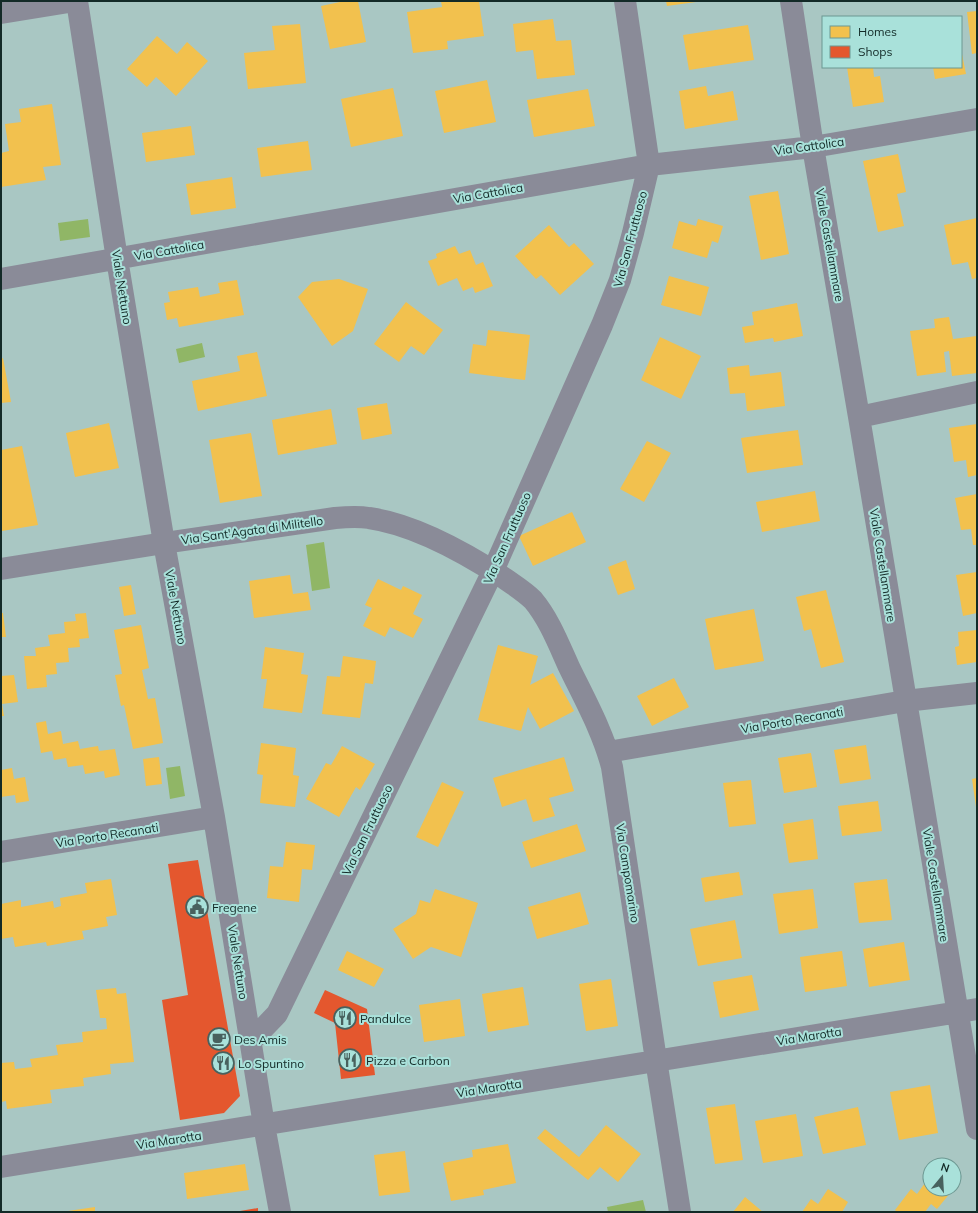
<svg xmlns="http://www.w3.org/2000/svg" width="978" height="1213" viewBox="0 0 978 1213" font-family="Mulish,sans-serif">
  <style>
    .water { fill: #90b666 }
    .homes { fill: #f2c14e }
    .shops { fill: #e4572e }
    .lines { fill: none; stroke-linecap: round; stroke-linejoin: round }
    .minor { stroke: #8a8b98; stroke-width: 22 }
    .labels { text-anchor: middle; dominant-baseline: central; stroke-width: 4; stroke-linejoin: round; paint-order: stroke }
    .street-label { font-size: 12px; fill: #132a27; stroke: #a9e1da }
    .poi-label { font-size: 12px; fill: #132a27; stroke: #a9e1da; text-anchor: start }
  </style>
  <rect width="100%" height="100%" fill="#a9c7c3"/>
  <!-- water -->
  <path class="water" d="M88 219 90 237 60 241 58 223Z
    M202 343 205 357 179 363 176 349Z
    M324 542 330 588 312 591 306 545Z
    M180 766 185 796 170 799 166 768Z
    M643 1200 646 1212H608L607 1207Z"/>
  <!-- homes -->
  <path class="homes" d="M345 1H358L366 42 330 49 321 6Z
    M441 1H479L484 36 447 41 448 49 413 53 407 12 442 7Z
    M666 1H696V2L667 6Z
    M977 11V53L972 54 967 12Z
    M553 19 556 41 571 40 575 75 537 79 533 50 516 52 513 24Z
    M300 24 306 83 248 89 244 53 275 50 272 26Z
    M748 25 754 60 689 70 683 35Z
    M157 36 177 54 187 42 208 61 176 96 156 77 147 87 127 69Z
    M961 49 966 74 935 79 933 67H961Z
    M847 67H873L874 77 880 76 884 102 853 107Z
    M487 80 496 122 444 133 435 91Z
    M706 86 708 96 733 91 738 120 685 129 679 91Z
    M393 88 403 136 351 147 341 99Z
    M588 89 595 126 534 137 527 100Z
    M52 104 61 165 43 167 46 180 1 187V153L9 151 5 124 21 122 19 109Z
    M191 126 195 155 146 162 142 133Z
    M308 141 312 170 261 177 257 148Z
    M898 154 906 192 897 194 904 226 878 232 863 161Z
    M232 177 236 208 191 215 186 184Z
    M778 191 789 254 761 260 749 196Z
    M977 218V278L972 279 968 262 952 265 944 225Z
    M698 219 723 226 718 243 712 241 707 258 672 248 679 221 696 226Z
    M549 225 569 247 574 243 594 264 560 295 541 275 536 279 515 256Z
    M455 246 459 254 470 250 476 265 483 262 493 286 475 293 473 287 463 291 457 278 438 286 428 261 437 258 436 254Z
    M669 276 709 287 701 316 661 305Z
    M339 279 368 289 353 331 332 346 298 297 312 282Z
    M237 280 244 315 179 327 177 318 167 320 164 303 170 302 168 292 198 287 200 297 220 293 218 283Z
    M406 302 443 330 424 355 411 346 399 362 374 344Z
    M797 303 803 336 774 342 773 338 745 343 742 327 754 325 752 312Z
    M949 317 953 339 977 336V373L952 376 949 351 944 352 946 372 917 376 910 331 935 328 934 319Z
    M488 330 530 335 525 380 469 373 473 344 486 346Z
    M660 337 701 356 681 399 641 380Z
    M257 352 267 396 198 411 192 381 240 371 237 356Z
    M3 358 11 402 1 403V359Z
    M749 365 750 376 781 372 785 406 747 411 745 393 730 394 727 368Z
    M387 403 392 434 362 440 357 408Z
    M331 409 337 444 278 455 272 420Z
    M109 423 119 468 75 477 66 433Z
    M977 424V475L968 477 966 460 954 462 949 428Z
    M798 430 803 465 747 473 741 438Z
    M251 433 262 496 220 503 209 440Z
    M647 441 671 453 644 502 620 489Z
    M22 446 38 525 2 531 1 450Z
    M815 491 820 521 762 532 756 502Z
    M977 494V545H973L971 529 961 530 955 498Z
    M572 512 586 542 533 566 519 536Z
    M626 560 635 589 618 595 608 567Z
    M977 572V613L963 616 956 575Z
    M290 575 293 594 308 592 311 610 254 618 249 581Z
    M378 579 401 590 403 586 422 595 413 614 423 619 413 638 390 627 385 637 363 626 372 608 365 605Z
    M131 585 136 614 124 616 119 587Z
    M826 590 844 662 821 668 811 629 804 631 796 597Z
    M754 609 764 661 715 670 705 619Z
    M1 613H3L6 637H1Z
    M86 613 89 638 79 639 80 647 68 648 69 662 56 663 57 674 46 675 47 687 27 689 24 656H36L35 648 50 646 48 635 65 633 64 622 76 621 75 614Z
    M141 625 149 668 142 670 148 699 155 698 163 743 133 749 124 705 121 706 115 675 122 674 114 630Z
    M977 630V662L957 665 955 647 959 646 958 632Z
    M498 645 538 656 530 685 553 673 574 711 540 729 528 707 521 731 478 720Z
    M265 647 304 653 301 674 308 675 302 713 263 708 267 679H261Z
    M343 656 376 661 373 684 365 683 360 718 322 714 327 676 340 677Z
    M14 675 18 702 2 704 4 716H1V676Z
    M674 678 689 707 652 726 637 696Z
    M46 721 48 734 61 731 63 744 78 741 80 749 98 746 99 751 115 749 120 775 105 778 104 771 85 774 83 765 68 767 66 758 54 760 52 751 41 753 36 723Z
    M261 743 296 748 293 775 299 776 295 807 260 803 263 775 257 774Z
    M866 745 871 779 840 784 834 750Z
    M342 746 375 764 360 790 356 787 339 817 306 799 326 763 331 765Z
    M811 753 817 787 784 793 778 758Z
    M159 757 162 784 146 786 143 759Z
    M564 757 574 791 549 798 555 816 533 822 526 799 502 807 493 778Z
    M12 768 14 779 25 777 29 801 16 803 15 795 1 797V770Z
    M977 778V807H976L972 779Z
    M751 780 756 824 729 827 723 783Z
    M442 782 464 792 438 847 416 837Z
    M878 801 882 831 842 836 838 806Z
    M813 819 818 859 789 863 783 824Z
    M577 824 586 851 531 868 522 842Z
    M286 842 315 845 312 870 302 869 299 902 267 898 270 866 283 867Z
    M739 872 743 895 705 902 701 878Z
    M111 879 117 915 106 917 108 926 82 931 84 939 47 946 46 942 15 947 13 937 1 939V904L21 900V907L53 901 54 908 61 906 60 898 87 893 85 883Z
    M887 879 892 920 859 923 854 883Z
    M435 889 478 903 461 957 431 947 413 959 393 929 416 914 420 900 430 903Z
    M813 889 818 928 779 934 773 894Z
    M580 892 589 924 537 939 528 907Z
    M735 920 742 958 698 966 690 929Z
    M904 942 910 980 869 987 863 949Z
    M347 951 384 969 374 987 338 970Z
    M842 951 847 986 805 992 800 957Z
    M752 975 759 1010 720 1018 713 982Z
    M611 979 618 1026 586 1031 579 984Z
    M523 987 529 1025 488 1032 482 994Z
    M116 988 117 994 126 993 134 1062 110 1064 111 1074 83 1078 84 1086 50 1090 52 1103 7 1109 6 1101 1 1102V1063L14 1062 15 1069 32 1067 30 1059 58 1055 56 1045 83 1042 82 1032 107 1029 106 1018H100L96 990Z
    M460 999 465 1036 424 1042 419 1005Z
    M930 1085 938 1133 899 1140 890 1092Z
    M735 1104 743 1160 715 1164 706 1108Z
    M858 1107 866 1145 823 1154 814 1117Z
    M796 1114 803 1156 763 1163 755 1121Z
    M606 1125 641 1154 618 1182 600 1167 588 1180 537 1138 545 1129 579 1157Z
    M508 1144 516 1183 483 1190 484 1195 451 1201 443 1163 473 1157 472 1150Z
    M405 1151 410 1192 379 1196 374 1155Z
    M245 1164 249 1190 187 1199 184 1173Z
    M930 1176V1189H947L951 1192 937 1209 931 1204 925 1212H897L895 1210 911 1189 917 1194Z
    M828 1189 848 1202 842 1212H802L811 1199 818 1204Z
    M745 1197 763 1212H733Z
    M95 1207V1212H68V1211Z"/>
  <!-- shops -->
  <path class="shops" d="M198 860 240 1096 224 1113 180 1120 162 1000 188 995 168 864Z
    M325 990 367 1009 375 1075 341 1079 335 1023 314 1013Z
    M258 1208V1212H240V1211Z"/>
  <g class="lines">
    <!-- minor -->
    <path class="minor" d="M77 1 117 259 164 543 214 817 264 1125 280 1212
      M791 1 813 147 859 417 977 1129
      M1 13 75 1
      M1 279 649 165 813 147 977 119
      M859 417 977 392
      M1 569 164 543 335 518C346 517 357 516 369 518 413 524 467 554 504 578 514 585 525 592 533 600 549 619 559 645 569 667 585 700 603 732 612 767L656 1060 680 1212
      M608 752 905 701 977 693
      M1 852 214 817
      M251 1041 277 1014 493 571 602 325 620 280 633 233 649 165 625 1
      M1 1167 977 1009"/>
  </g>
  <!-- icons -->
  <defs>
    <g id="civic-ring" transform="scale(1.15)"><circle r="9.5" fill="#a9e1da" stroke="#48615e" stroke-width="1.5"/><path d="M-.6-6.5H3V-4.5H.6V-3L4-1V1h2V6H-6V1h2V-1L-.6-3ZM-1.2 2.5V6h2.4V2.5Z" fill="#48615e"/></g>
    <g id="restaurant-ring" transform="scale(1.15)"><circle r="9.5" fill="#a9e1da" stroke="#48615e" stroke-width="1.5"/><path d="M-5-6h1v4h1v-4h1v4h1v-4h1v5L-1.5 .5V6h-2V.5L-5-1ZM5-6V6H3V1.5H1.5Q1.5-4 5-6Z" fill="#48615e"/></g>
    <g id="cafe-ring" transform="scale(1.15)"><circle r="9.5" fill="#a9e1da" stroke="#48615e" stroke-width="1.5"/><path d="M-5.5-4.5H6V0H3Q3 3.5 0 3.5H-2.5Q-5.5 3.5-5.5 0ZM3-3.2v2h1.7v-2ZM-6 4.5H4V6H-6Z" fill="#48615e"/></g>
  </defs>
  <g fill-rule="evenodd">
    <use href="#civic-ring" x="197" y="907"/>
    <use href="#restaurant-ring" x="345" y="1018"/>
    <use href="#cafe-ring" x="219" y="1039"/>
    <use href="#restaurant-ring" x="350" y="1060"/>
    <use href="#restaurant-ring" x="223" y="1063"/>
  </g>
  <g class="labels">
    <!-- street labels -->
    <g class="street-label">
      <text transform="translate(809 146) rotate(-8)">Via Cattolica</text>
      <text transform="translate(488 193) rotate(-10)">Via Cattolica</text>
      <text transform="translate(630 239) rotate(-75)">Via San Fruttuoso</text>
      <text transform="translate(830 245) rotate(80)">Viale Castellammare</text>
      <text transform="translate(169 250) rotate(-10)">Via Cattolica</text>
      <text transform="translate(122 287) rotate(81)">Viale Nettuno</text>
      <text transform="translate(252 530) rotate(-8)">Via Sant'Agata di Militello</text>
      <text transform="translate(507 538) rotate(-66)">Via San Fruttuoso</text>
      <text transform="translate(883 565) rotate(81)">Viale Castellammare</text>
      <text transform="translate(176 607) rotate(80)">Viale Nettuno</text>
      <text transform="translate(792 720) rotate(-10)">Via Porto Recanati</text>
      <text transform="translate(367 830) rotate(-64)">Via San Fruttuoso</text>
      <text transform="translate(107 835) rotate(-9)">Via Porto Recanati</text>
      <text transform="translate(628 873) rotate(81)">Via Campomarino</text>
      <text transform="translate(936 885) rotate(81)">Viale Castellammare</text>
      <text transform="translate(238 962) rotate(81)">Viale Nettuno</text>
      <text transform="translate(809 1036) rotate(-9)">Via Marotta</text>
      <text transform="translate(489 1088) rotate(-9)">Via Marotta</text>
      <text transform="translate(169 1140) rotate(-9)">Via Marotta</text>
    </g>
    <!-- poi labels -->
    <g class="poi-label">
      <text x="212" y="907">Fregene</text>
      <text x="360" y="1018">Pandulce</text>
      <text x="234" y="1039">Des Amis</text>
      <text x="366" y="1060">Pizza e Carbon</text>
      <text x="238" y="1063">Lo Spuntino</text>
    </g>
  </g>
  <!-- border -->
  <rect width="978" height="1213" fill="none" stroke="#132a27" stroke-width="4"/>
  <!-- legend -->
  <rect x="822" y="16" width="140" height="52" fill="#a9e1da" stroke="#6d9892"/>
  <rect x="830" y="26" width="20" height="12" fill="#f2c14e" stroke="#6d9892"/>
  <text x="858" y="36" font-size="12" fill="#132a27">Homes</text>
  <rect x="830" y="46" width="20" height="12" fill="#e4572e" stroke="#6d9892"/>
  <text x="858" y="56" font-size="12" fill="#132a27">Shops</text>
  <!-- north arrow -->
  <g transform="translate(942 1177) rotate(18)"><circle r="19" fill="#a9e1da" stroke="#6d9892"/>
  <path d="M0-3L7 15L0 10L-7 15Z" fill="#48615e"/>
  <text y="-6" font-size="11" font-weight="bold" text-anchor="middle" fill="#132a27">N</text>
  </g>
</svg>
